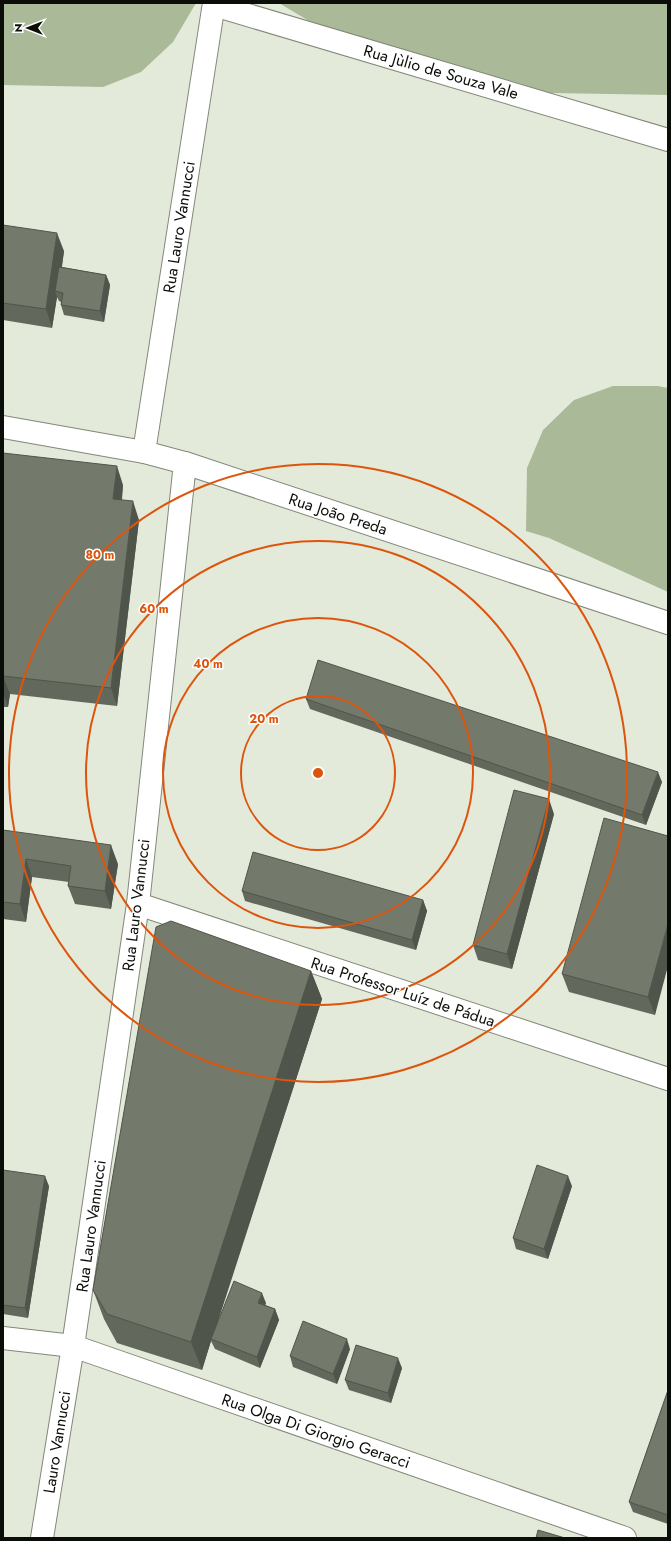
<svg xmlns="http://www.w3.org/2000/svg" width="671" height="1541" viewBox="0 0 671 1541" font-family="Jost,sans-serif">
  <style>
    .forest { fill: #aab997 }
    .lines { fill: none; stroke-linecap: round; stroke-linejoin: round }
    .street-casing { stroke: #828879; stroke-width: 24 }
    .secondary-casing { stroke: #828879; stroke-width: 24 }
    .street { stroke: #fff; stroke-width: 22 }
    .secondary { stroke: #fff; stroke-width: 22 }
    .wall { fill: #63685c }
    .shaded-wall { fill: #50554b }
    .building { fill: #73796b; stroke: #50554b }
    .ring { fill: none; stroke: #dd550c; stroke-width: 2 }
    .labels { text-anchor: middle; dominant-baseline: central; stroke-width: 3; stroke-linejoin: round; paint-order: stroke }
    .street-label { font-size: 16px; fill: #0b0e08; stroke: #fff }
    .centre { fill: #dd550c; stroke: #fff; stroke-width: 2 }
    .ring-label { font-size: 12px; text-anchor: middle; font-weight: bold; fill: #dd550c; stroke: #fff; stroke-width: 3; stroke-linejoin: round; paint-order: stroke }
  </style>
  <rect width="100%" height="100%" fill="#e3eada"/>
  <!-- forest -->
  <path class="forest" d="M3 3H196L173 42 141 72 103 87 3 85Z
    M279 3H668V95L486 92 334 36Z
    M613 386H658L668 388V592L549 538 526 531 527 468 543 430 574 400Z"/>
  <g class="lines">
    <!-- street casing -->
    <g class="street-casing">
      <path id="street" d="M214 5 668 140
        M3 427 144 452
        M185 463 668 623
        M138 904 668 1079
        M3 1338 73 1346 625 1538"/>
    </g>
    <!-- secondary casing -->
    <g class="secondary-casing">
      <path id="secondary" d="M42 1538 73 1346 138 904 185 463 144 452 214 3"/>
    </g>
    <!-- street -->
    <use href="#street" class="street"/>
    <!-- secondary -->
    <use href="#secondary" class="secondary"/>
  </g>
  <!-- wall -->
  <path class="wall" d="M3 225 64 251 62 267 106 275 110 285 104 322 64 315 61 305V302L59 301 57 297 52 328 3 320Z
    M3 453 123 485 122 500 139 520 117 706 10 694 8 707H3Z
    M306 699 662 782 646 825 310 709Z
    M554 814 512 969 478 960 473 945Z
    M3 830 118 864 111 909 75 904 68 886 69 882 32 877 26 922 3 919Z
    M668 836 655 1015 569 992 562 974Z
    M242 891 423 900 427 911 416 950 245 901Z
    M311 971 322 999 216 1325 266 1303 265 1305 275 1309 279 1320 260 1368 215 1349 211 1341 202 1370 117 1343 104 1319 93 1290Z
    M3 1170 49 1186 28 1318 3 1314Z
    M572 1186 548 1259 516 1249 513 1238Z
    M350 1349 337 1384 293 1367 290 1356Z
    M402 1368 391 1403 349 1390 345 1380Z
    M668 1390V1524L633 1512 629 1502Z"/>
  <!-- shaded-wall -->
  <path class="shaded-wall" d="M57 233 64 251 58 292 55 291 57 297 52 328 46 309Z
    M106 275 110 285 104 322 100 311Z
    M117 466 123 485 120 517 113 499Z
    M133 501 139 520 117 706 111 688Z
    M3 676 10 694 8 707 3 693Z
    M658 772 662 782 646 825 642 815Z
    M549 799 554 814 512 969 507 954Z
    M111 845 118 864 111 909 105 891Z
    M26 859 32 877 26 922 20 904Z
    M423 900 427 911 416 950 412 940Z
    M668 924V966L655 1015 648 997Z
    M311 971 322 999 212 1340 211 1339V1341L202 1370 191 1342Z
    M45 1176 49 1186 28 1318 25 1308Z
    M568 1176 572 1186 548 1259 544 1249Z
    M262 1293 266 1303 262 1313 258 1303Z
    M275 1309 279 1320 260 1368 257 1357Z
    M347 1339 350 1349 337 1384 333 1374Z
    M398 1358 402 1368 391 1403 388 1393Z"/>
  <!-- building -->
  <path class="building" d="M3 225 57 233 46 309 3 303Z
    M59 267 106 275 100 311 61 305 63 293 55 291Z
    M3 453 117 466 113 499 133 501 111 688 3 676V679Z
    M318 660 658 772 642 815 306 699Z
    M514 790 549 799 507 954 473 945Z
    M604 818 668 836V924L648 997 562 974Z
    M3 830 111 845 105 891 68 886 71 866 26 859 20 904 3 902Z
    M253 852 423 900 412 940 242 891Z
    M171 921 311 971 191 1342 107 1314 93 1290 156 927Z
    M537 1165 568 1176 544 1249 513 1238Z
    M3 1170 45 1176 25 1308 3 1305Z
    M234 1281 262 1293 258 1303 275 1309 257 1357 211 1339Z
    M303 1321 347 1339 333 1374 290 1356Z
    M356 1345 398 1358 388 1393 345 1380Z
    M668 1390V1515L629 1502Z
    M538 1530 565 1538H536Z"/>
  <!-- distance rings -->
  <g class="ring">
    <circle cx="318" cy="773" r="77"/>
    <circle cx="318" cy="773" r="155"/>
    <circle cx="318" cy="773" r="232"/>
    <circle cx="318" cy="773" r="309"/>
  </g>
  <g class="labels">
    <!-- street labels -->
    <g class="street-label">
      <text transform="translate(441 72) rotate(16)">Rua Jùlio de Souza Vale</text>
      <text transform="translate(179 227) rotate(-81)">Rua Lauro Vannucci</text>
      <text transform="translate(338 514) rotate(18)">Rua João Preda</text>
      <text transform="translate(136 905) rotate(-83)">Rua Lauro Vannucci</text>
      <text transform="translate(403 992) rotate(18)">Rua Professor Luíz de Pádua</text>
      <text transform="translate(91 1226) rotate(-82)">Rua Lauro Vannucci</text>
      <text transform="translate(316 1431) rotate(19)">Rua Olga Di Giorgio Geracci</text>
      <text transform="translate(57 1442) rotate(-81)">Lauro Vannucci</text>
    </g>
  </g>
  <circle cx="318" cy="773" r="6" class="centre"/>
  <g class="ring-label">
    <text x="100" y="559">80 m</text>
    <text x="154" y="613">60 m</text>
    <text x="208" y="668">40 m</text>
    <text x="264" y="723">20 m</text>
  </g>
  <!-- border -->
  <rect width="671" height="1541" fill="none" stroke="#0b0e08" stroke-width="8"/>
  <!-- north arrow -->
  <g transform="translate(28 28) rotate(270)" stroke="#ffffff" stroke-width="3" paint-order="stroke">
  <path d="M0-3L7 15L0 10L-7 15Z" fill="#0b0e08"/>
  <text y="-6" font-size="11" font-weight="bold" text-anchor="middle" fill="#0b0e08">N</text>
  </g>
</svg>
